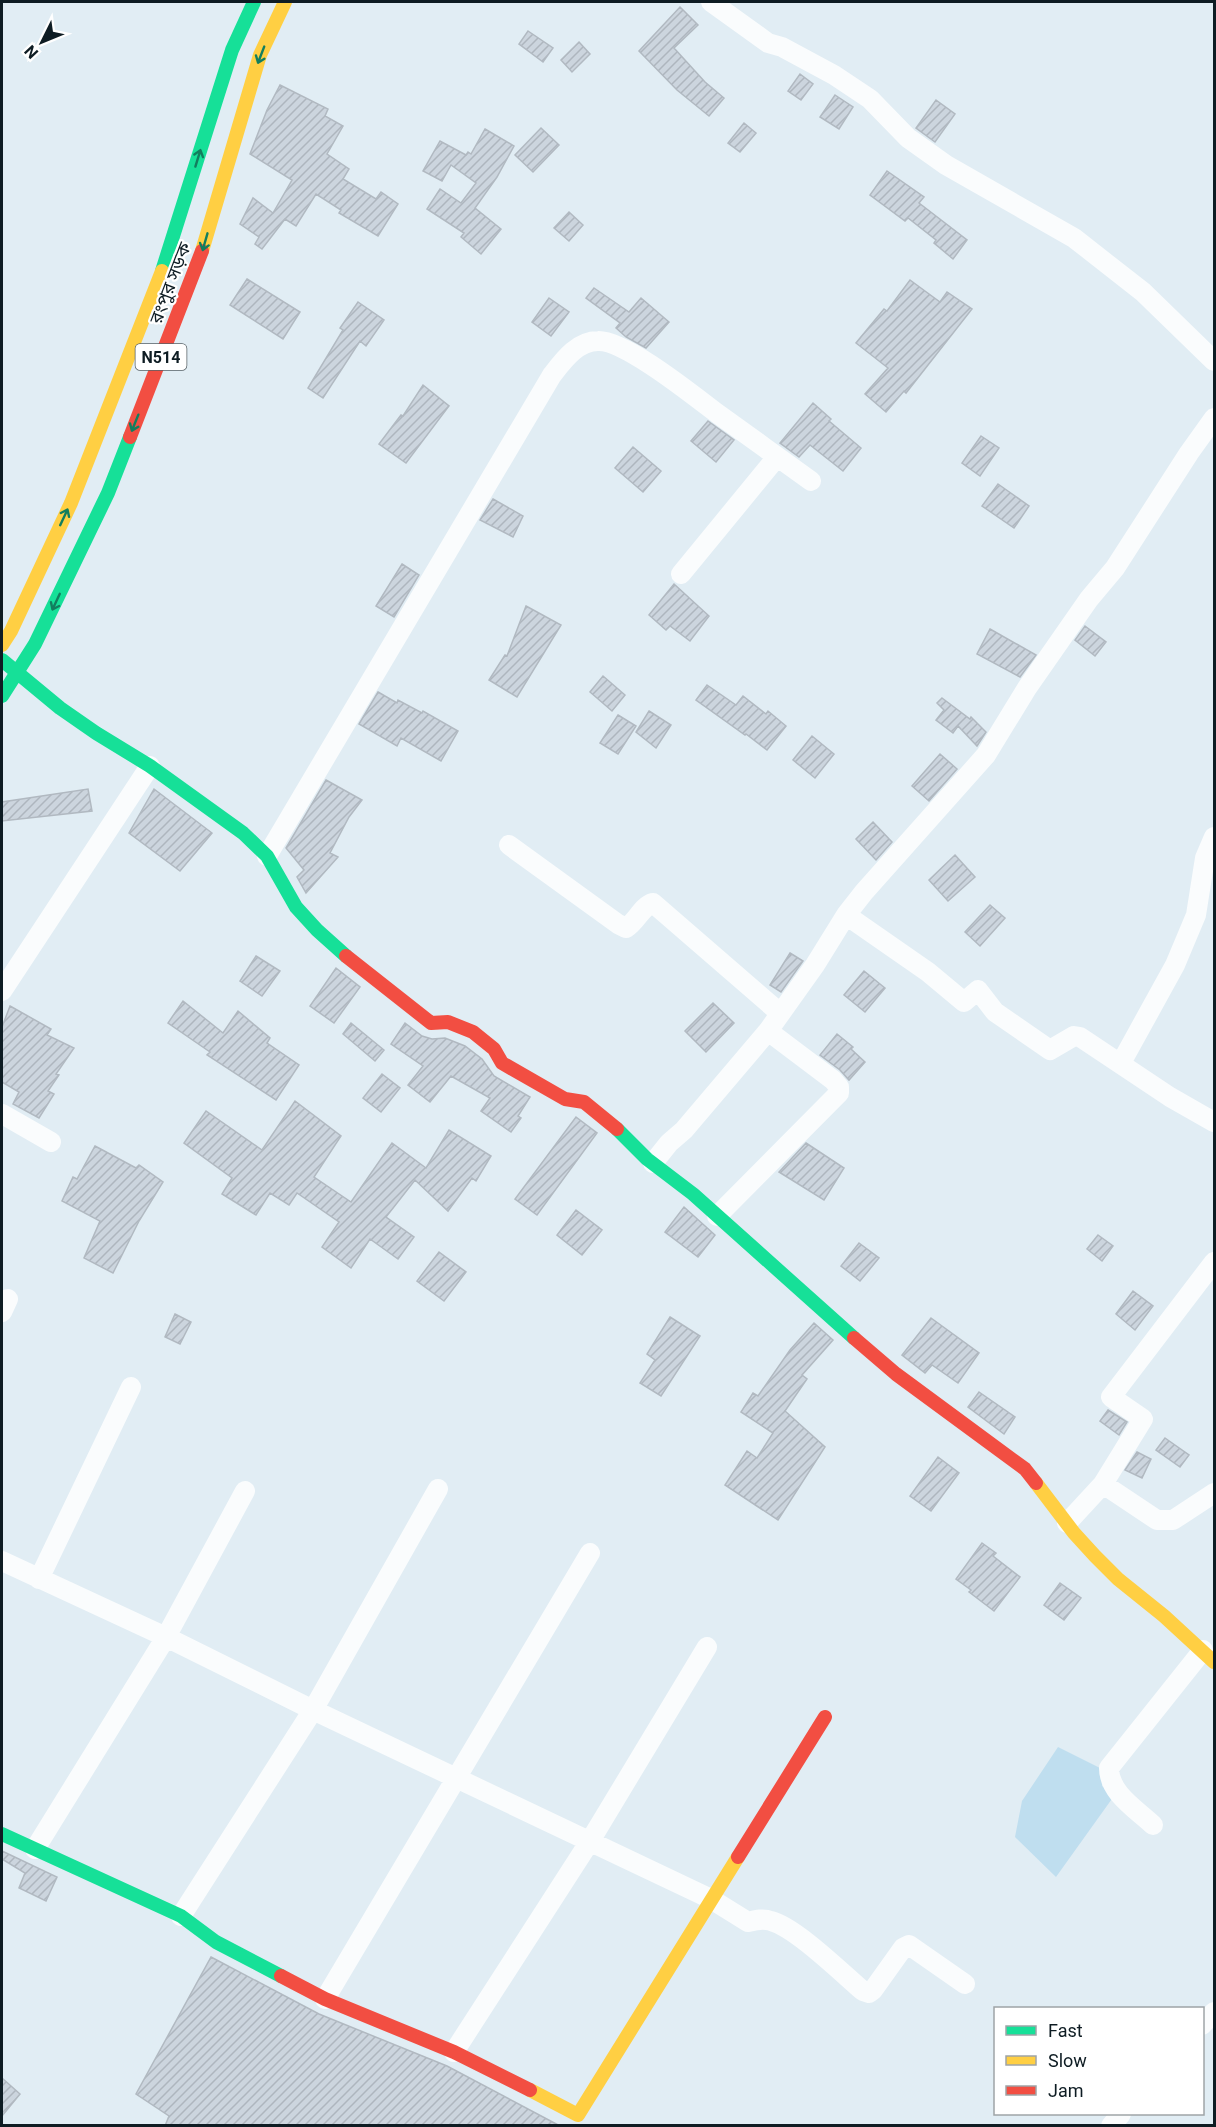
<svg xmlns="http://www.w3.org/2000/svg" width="1216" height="2127" viewBox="0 0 1216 2127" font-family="Roboto,'Noto Sans Bengali',sans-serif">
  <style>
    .green { fill: #bfdeef }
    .building { fill: url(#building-hatch); stroke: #b1b9c1; stroke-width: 1.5 }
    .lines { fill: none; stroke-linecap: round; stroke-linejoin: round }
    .street { stroke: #fafcfd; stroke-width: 20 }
    .fast { stroke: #16e098; stroke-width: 14 }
    .slow { stroke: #ffcf43; stroke-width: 14 }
    .jam { stroke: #f24e42; stroke-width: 14 }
    .oneway { stroke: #127e5e }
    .labels { text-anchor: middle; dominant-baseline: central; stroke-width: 4.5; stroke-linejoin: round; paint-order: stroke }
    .shield { fill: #fff; stroke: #566065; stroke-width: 1.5 }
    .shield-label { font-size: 16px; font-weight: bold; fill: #0e1c23 }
    .street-label { font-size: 18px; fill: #0e1c23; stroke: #fff }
  </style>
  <defs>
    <pattern id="building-hatch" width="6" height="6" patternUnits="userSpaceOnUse" patternTransform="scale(1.5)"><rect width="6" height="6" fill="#ccd5de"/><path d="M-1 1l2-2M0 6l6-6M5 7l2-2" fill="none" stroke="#aeb6be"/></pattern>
  </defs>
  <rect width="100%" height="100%" fill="#e1edf4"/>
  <!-- green -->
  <path class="green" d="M1058 1747 1104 1770 1102 1786 1114 1796 1056 1877 1015 1837 1022 1801Z"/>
  <!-- building -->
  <path class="building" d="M680 7 698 25 674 48 705 82 724 98 709 116 677 90 639 51Z
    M528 31 553 48 543 62 519 44Z
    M579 42 590 54 572 72 561 60Z
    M800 74 813 84 801 100 788 91Z
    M280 85 328 109 325 116 343 126 327 154 349 169 343 179 376 199 381 192 398 204 378 236 339 213 341 210 316 194 296 226 285 219 262 249 255 244 259 237 240 224 253 198 273 213 292 180 250 154 267 110Z
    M835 95 853 107 839 129 820 117Z
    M936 100 955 114 935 142 916 128Z
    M744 123 756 133 740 152 728 143Z
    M541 128 559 145 533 172 515 155Z
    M485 129 514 146 497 177 475 208 501 229 481 254 461 237 464 233 427 209 440 189 461 203 476 183 451 165 442 181 423 171 440 141 466 155 468 152 471 154Z
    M887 171 924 197 919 203 967 240 953 259 934 243 936 240 908 218 905 221 870 195Z
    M569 212 583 225 569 241 554 228Z
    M247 279 300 312 283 339 230 305Z
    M910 280 940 302 947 292 972 309 906 393 904 391 886 412 865 394 888 368 856 343 884 309 887 311Z
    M594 288 629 312 641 298 669 322 646 348 626 337 616 328 620 323 586 298Z
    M549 298 569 312 551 336 532 322Z
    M358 302 384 320 366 346 360 341 323 398 308 388 343 330 340 328Z
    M423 385 449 406 406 463 379 444 401 415 403 416Z
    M813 403 831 419 829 421 861 448 843 471 810 445 799 457 780 443Z
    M708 421 734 440 716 462 691 441Z
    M981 436 999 448 980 476 962 463Z
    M633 447 661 471 643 492 615 468Z
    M998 484 1029 506 1014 528 982 506Z
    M493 499 523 516 513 537 480 520Z
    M402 564 419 575 394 617 376 606Z
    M674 584 709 616 690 641 670 626 666 630 649 615Z
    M526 606 561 625 517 697 489 680 505 655 507 656Z
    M1085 626 1106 642 1095 656 1075 640Z
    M990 629 1036 655 1020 677 977 654Z
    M603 676 625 695 612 711 590 692Z
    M707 685 736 705 743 696 766 714 768 711 786 726 767 750 746 734 745 735 696 700Z
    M378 692 397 703 398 700 422 713 423 711 458 731 441 761 401 738 397 746 359 724Z
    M942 698 970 719 971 717 986 732 977 746 958 726 953 733 936 720 944 710 937 703Z
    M649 711 671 725 656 748 636 732Z
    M618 715 636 726 618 754 600 743Z
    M812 736 834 754 815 778 793 760Z
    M940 754 957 769 929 801 912 786Z
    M326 780 362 800 349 817 330 853 338 857 306 893 297 877 304 870 286 848Z
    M88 789 92 811 2 821V802Z
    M154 789 212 833 180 871 129 833Z
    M873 822 892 842 876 860 856 839Z
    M955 855 975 877 948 901 929 880Z
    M990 905 1005 918 980 946 965 932Z
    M790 953 803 961 781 992 770 985Z
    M256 956 280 971 262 996 240 981Z
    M336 968 360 987 334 1023 310 1006Z
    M864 971 885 988 865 1012 844 995Z
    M183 1001 223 1033 238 1011 270 1038 267 1043 299 1065 276 1100 207 1055 210 1052 168 1023Z
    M713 1003 734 1023 706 1052 685 1031Z
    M10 1006 51 1029 47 1035 74 1048 56 1074 59 1075 48 1091 54 1094 39 1118 13 1104 19 1092 2 1082V1027Z
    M351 1023 384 1050 375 1061 343 1034Z
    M405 1023 422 1036 432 1039 445 1038 465 1046 482 1059 494 1076 530 1097 518 1116 521 1118 511 1132 481 1111 490 1098 451 1076 430 1102 408 1085 423 1066 391 1044Z
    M837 1034 853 1047 851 1049 865 1062 849 1080 840 1070 820 1055Z
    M382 1074 400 1088 381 1112 363 1098Z
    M295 1101 341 1136 314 1177 351 1202 392 1143 426 1168 449 1130 491 1156 476 1181 472 1178 448 1211 415 1180 386 1217 414 1237 398 1259 370 1239 351 1268 322 1247 339 1222 297 1193 289 1205 270 1193 256 1215 222 1194 232 1178 184 1143 206 1111 262 1150Z
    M576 1117 597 1133 537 1215 515 1199Z
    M806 1143 844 1168 824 1200 779 1172Z
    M95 1146 136 1168 139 1165 163 1182 139 1221 113 1273 84 1258 100 1221 62 1201 73 1177 77 1179Z
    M684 1207 715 1235 698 1257 665 1232Z
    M576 1210 602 1230 582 1255 557 1235Z
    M1098 1235 1113 1246 1102 1261 1087 1249Z
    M859 1243 879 1258 860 1281 841 1266Z
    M439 1252 466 1272 444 1301 417 1281Z
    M1133 1291 1153 1306 1135 1330 1116 1314Z
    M175 1314 191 1322 180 1344 165 1337Z
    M670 1317 700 1336 661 1396 640 1383 655 1360 647 1354Z
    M931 1318 979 1353 958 1383 932 1365 925 1373 902 1355Z
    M814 1323 833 1340 802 1375 807 1379 785 1411 825 1447 778 1520 725 1485 747 1451 757 1458 773 1433 741 1412 753 1393 758 1396 790 1350Z
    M979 1392 1015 1417 1004 1434 968 1407Z
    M1108 1410 1127 1422 1119 1435 1100 1421Z
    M1165 1438 1189 1455 1180 1467 1156 1450Z
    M1137 1452 1151 1459 1142 1478 1125 1470Z
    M938 1457 959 1473 931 1511 910 1496Z
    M982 1543 996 1553 993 1556 1020 1577 994 1611 969 1592 971 1590 956 1579Z
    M1060 1583 1081 1598 1064 1620 1044 1605Z
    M2 1851 57 1877 46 1901 19 1888 25 1873 2 1859Z
    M211 1957 319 2014 447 2066 560 2126H165L169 2116 136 2094Z
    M2 2078 20 2094 2 2116Z"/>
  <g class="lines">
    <!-- street -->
    <path class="street" d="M711 2 768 43 782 47 834 75 870 99 908 138 946 165 1074 238 1143 292 1214 361
      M681 574 777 457
      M509 845 618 924 626 928C637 921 642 906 653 903L780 1013
      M267 856 552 375C563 361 577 341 598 341 625 340 694 396 718 414 749 436 780 459 811 481
      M846 915 864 892 986 755 1027 688 1089 599 1115 568 1189 453 1214 418
      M2 991 150 766
      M1121 1063 1175 965 1196 915 1205 858 1214 837
      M2 1114 51 1142
      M653 1163 669 1143 684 1130 768 1031 815 965 846 915 928 972 964 1002 978 990 995 1012 1050 1050 1074 1036 1080 1037 1170 1097 1214 1122
      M717 1216 839 1093V1087L833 1080 768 1031
      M2 1312 8 1299
      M1103 1484 1157 1520H1173L1214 1493
      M1067 1523 1103 1484 1143 1419 1111 1397 1214 1262
      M2 1561 166 1637 313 1710 711 1899 748 1922C756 1920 763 1918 771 1921 795 1927 842 1973 863 1991L869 1993 873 1990 903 1948 909 1945 965 1984
      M39 1579 131 1387
      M1153 1825C1136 1809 1109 1793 1109 1768L1203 1650
      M35 1849 166 1637 245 1491
      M181 1916 313 1710 438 1489
      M325 1999 590 1553
      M1202 2025 1214 2012
      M454 2052 590 1841 707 1647
      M1111 2126 1121 2114"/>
    <!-- fast -->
    <path class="fast" d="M162 271 232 50 254 2
      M2 660 60 708 96 733 150 766 243 833 267 856 296 907 317 930 346 956
      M2 696 35 644 108 493 130 437
      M617 1129 647 1159 693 1194 854 1338
      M2 1834 181 1916 216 1942 281 1976"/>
    <!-- slow -->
    <path class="slow" d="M202 251 260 55 285 2
      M2 645 11 631 71 503 162 271
      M1036 1483 1074 1533 1095 1556 1118 1579 1164 1616 1214 1662
      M530 2090 578 2115 738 1857"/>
    <!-- jam -->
    <path class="jam" d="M130 437 202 251
      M346 956 431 1023 448 1022 473 1032 494 1049 502 1063 565 1099 584 1102 617 1129
      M854 1338 896 1374 1025 1469 1036 1483
      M738 1857 825 1717
      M281 1976 325 1999 454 2052 530 2090"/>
  </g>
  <!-- one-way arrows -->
  <defs><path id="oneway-shaft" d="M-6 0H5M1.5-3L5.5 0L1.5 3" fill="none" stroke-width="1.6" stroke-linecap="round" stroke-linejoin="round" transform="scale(1.5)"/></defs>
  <g class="oneway">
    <use href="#oneway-shaft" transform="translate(261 55) rotate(111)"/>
    <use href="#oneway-shaft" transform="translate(198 158) rotate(-73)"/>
    <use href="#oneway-shaft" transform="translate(205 242) rotate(106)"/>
    <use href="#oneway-shaft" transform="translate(135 423) rotate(112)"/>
    <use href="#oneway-shaft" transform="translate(64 517) rotate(-65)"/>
    <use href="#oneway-shaft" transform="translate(56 602) rotate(115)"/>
  </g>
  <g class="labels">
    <!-- shield labels -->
    <rect class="shield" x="135.5" y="344" width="51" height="26" rx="4.5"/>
    <g class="shield-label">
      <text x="161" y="357">N514</text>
    </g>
    <!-- street labels -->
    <g class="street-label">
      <text transform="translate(170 283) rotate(-69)">রংপুর সড়ক</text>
    </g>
  </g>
  <!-- border -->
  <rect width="1216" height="2127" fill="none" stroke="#0e1c23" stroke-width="6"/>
  <!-- legend -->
  <rect x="994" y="2007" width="210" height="108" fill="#ffffff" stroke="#9fa4a7" stroke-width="1.5"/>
  <rect x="1006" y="2026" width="30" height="9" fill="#16e098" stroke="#9fa4a7" stroke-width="1.5"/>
  <text x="1048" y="2037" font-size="18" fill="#0e1c23">Fast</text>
  <rect x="1006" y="2056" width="30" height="9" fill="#ffcf43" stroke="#9fa4a7" stroke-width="1.5"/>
  <text x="1048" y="2067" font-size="18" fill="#0e1c23">Slow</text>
  <rect x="1006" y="2086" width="30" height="9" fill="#f24e42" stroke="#9fa4a7" stroke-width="1.5"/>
  <text x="1048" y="2097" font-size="18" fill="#0e1c23">Jam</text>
  <!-- north arrow -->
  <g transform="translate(42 42) rotate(227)" stroke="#ffffff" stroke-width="4.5" paint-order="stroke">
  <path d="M0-4.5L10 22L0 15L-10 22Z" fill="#0e1c23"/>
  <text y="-9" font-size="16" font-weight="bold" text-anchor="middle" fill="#0e1c23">N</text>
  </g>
</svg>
